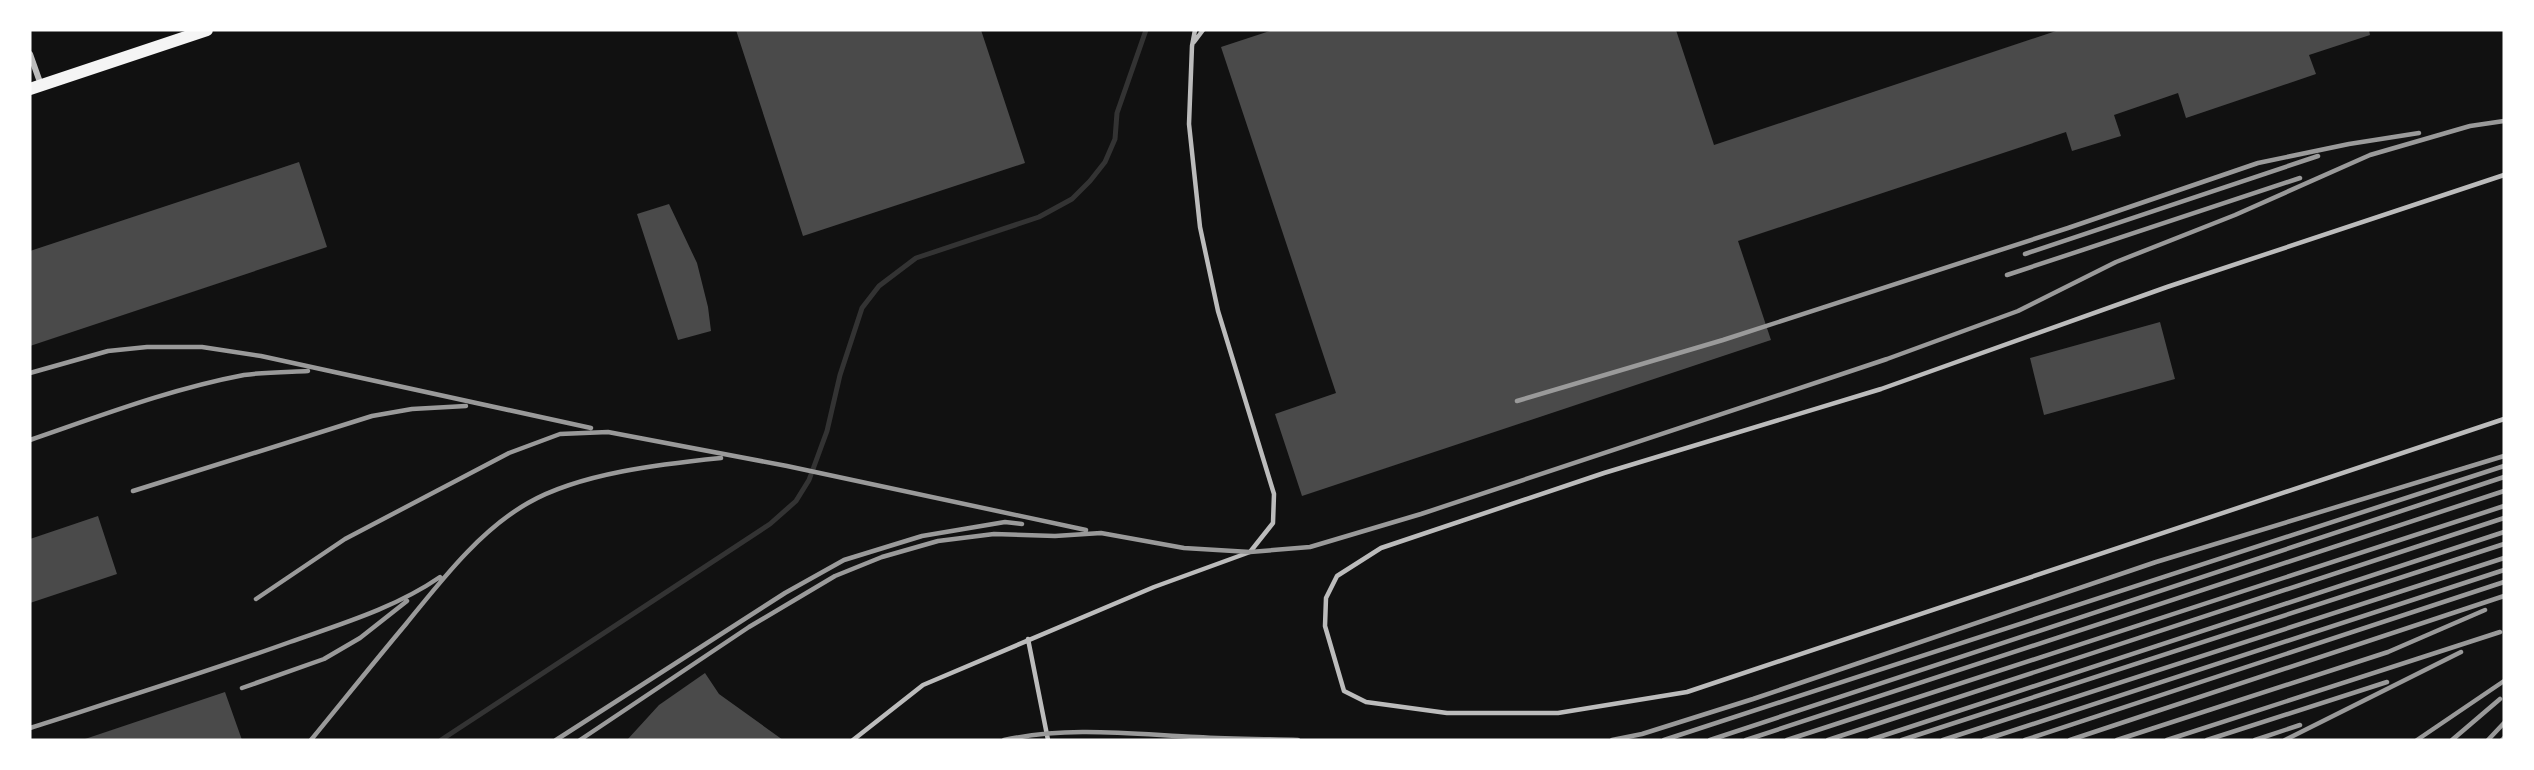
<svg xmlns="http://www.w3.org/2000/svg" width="2534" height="770" viewBox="0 0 2534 770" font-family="'Titillium Web',sans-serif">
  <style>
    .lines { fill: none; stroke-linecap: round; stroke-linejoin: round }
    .stream { stroke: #333; stroke-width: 5 }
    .building { fill: #4a4a4a }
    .service { stroke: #bcbcbc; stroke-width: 4.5 }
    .minor { stroke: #bcbcbc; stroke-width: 6 }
    .secondary { stroke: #f5f5f5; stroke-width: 12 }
    .rail { stroke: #9a9a9a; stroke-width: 4.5 }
  </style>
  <rect width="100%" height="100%" fill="#111"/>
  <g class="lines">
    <!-- stream -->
    <path class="stream" d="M441 740 770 524 796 501 809 480 827 431 840 375 862 308 879 286 916 258 1039 217 1072 199 1090 181 1105 162 1115 139 1117 113 1146 30"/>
  </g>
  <!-- building -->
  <path class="building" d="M736 30H981L1025 163 803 236Z
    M1273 30H1676L1714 145 2059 30H2369L2370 35 2309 55 2316 74 2186 118 2178 93 2114 115 2121 136 2072 151 2066 132 1738 241 1771 340 1302 496 1275 414 1336 393 1221 47Z
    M299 162 327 247 30 346V251Z
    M669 204 697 263 708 307 711 331 678 340 637 214Z
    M2160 322 2175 379 2044 415 2030 358Z
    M98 516 117 574 30 603V539Z
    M705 673 719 694 783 740H627L659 705Z
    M225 692 242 740H82Z"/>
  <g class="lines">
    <!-- service -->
    <path class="service" d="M1194 42 1203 30
      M2504 175 2167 287 1881 389 1604 473 1381 548 1337 576 1326 598 1325 626 1344 691 1366 702 1447 713H1558L1687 692 2504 419
      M1028 639 1048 740
      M853 740 923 685 1154 587 1250 552 1273 523 1274 494 1218 311 1200 227 1189 124 1192 46 1195 30"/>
    <!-- minor -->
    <path class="minor" d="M30 54 41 85"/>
    <!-- secondary -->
    <path class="secondary" d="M30 89 207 30"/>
    <!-- rail -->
    <path class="rail" d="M2025 254 2318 156
      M2007 275 2300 178
      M30 373 108 351 147 347H202L261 356 591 428
      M1517 401 1723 340 2068 228 2258 163 2349 144 2419 133
      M30 440C100 416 170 389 244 375 265 372 287 372 308 371
      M133 491 372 416 412 409 466 406
      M256 599 345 539 509 453 560 434 608 432 787 466 1086 530
      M242 688 324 659 360 638 407 601
      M30 728C117 700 204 673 290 642 341 624 395 608 440 577
      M311 740C343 701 374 662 406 624 441 581 479 531 528 503 580 473 662 464 721 458
      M556 740 785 593 844 560 922 536 1005 522 1022 524
      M580 740 749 627 835 576 882 557 938 541 994 534 1055 536 1101 533 1184 548 1250 552 1310 547 1421 514 1887 359 2018 311 2116 262 2235 215 2370 155 2470 126 2504 121
      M1004 740C1069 726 1132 734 1197 737 1231 739 1265 739 1298 740
      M1612 740 1642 734 1753 699 2156 562 2504 456
      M1664 740 2504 466
      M1710 740 2504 477
      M1746 740 2504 491
      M1787 740 2504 506
      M1828 740 2504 518
      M1870 740 2504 532
      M1902 740 2504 544
      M1943 740 2504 558
      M1984 740 2504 570
      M2025 740 2504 582
      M2070 740 2504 596
      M2117 740 2388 652 2485 610
      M2167 740 2500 632
      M2207 740 2387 682
      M2255 740 2300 725
      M2285 740 2461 652
      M2417 740 2504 681
      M2452 740 2500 699
      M2488 740 2504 723
      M2502 740 2504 738"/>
  </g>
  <!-- border -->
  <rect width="2534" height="770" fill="none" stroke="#ffffff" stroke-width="63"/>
</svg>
